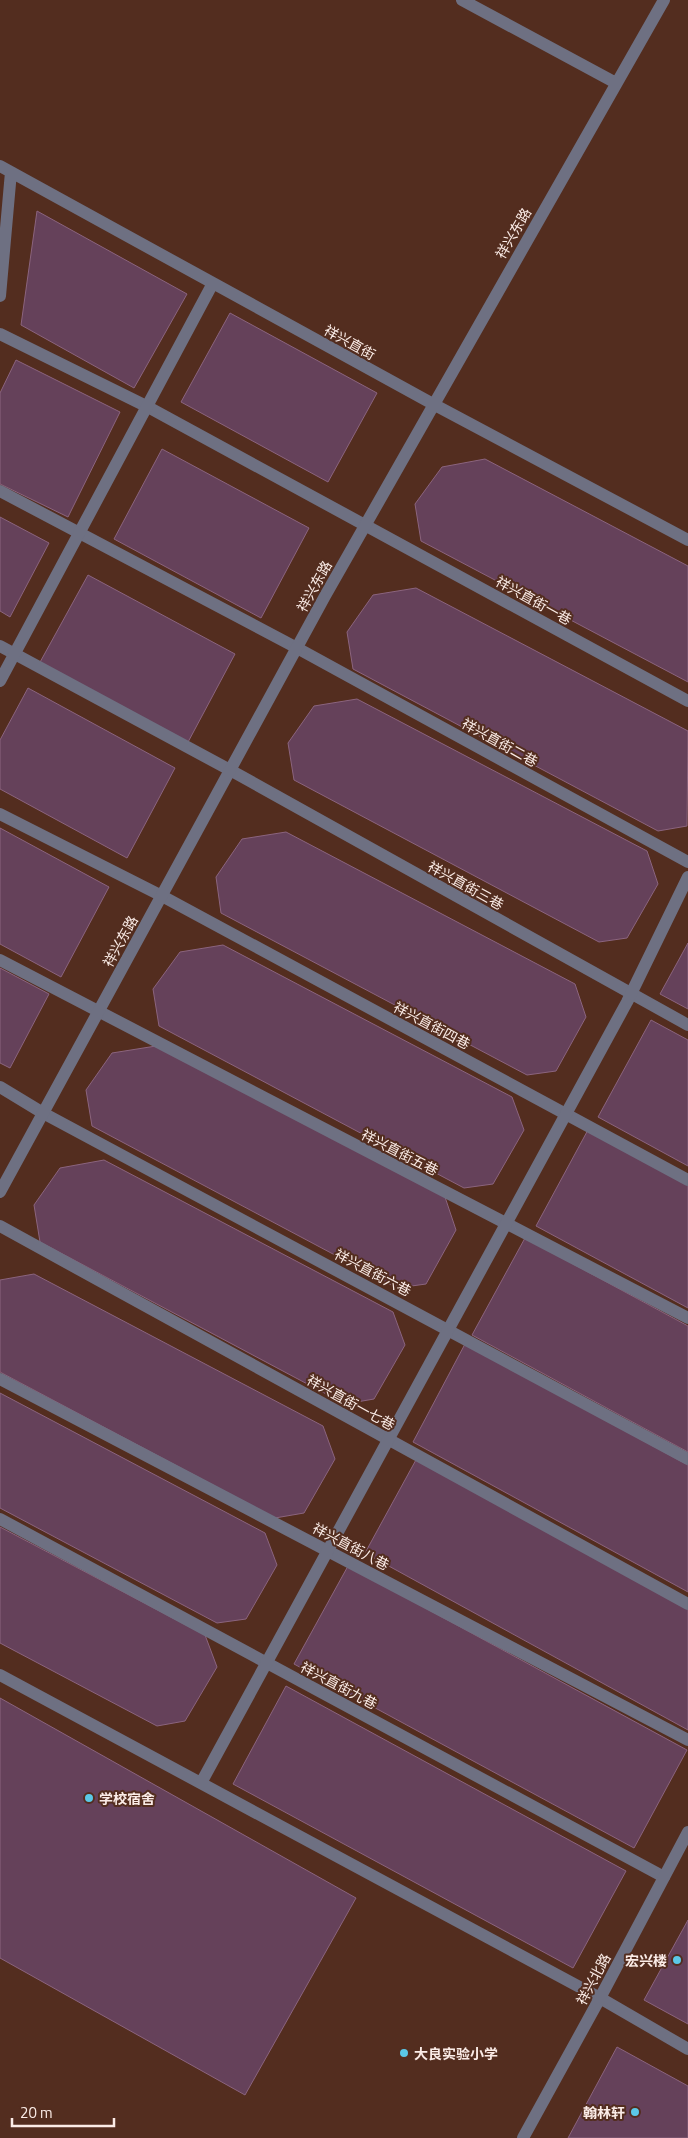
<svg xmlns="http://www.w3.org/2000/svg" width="688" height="2138" viewBox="0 0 688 2138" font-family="'Titillium Web','Noto Sans SC',sans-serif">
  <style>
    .building { fill: #65415a; stroke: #8b647e }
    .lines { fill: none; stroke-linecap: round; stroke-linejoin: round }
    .lane { stroke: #6e7082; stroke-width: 12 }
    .street { stroke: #6e7082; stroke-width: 12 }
    .poi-dot { fill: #5bc8e7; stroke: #532d1f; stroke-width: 2 }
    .labels { text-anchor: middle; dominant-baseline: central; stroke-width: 4; stroke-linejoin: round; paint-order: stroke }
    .street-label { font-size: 14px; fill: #fbece7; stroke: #532d1f }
    .poi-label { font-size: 14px; font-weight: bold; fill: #fbece7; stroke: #532d1f; text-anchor: start }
  </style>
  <rect width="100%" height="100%" fill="#532d1f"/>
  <!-- building -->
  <path class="building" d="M37 211 187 294 134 388 21 325Z
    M230 313 377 393 328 482 181 402Z
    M16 360 120 412 68 517 0 484V393Z
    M162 449 309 528 261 618 114 539Z
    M485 459 688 566V682L421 541 415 504 442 467Z
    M0 517 49 543 10 617 0 611Z
    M88 575 235 654 187 744 39 664Z
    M416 588 688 731 687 826 658 831 353 669 347 632 373 595Z
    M28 688 175 768 127 858 0 789V740Z
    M357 699 647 851 658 884 627 938 599 942 294 780 288 743 314 706Z
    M0 828 109 887 61 977 0 944Z
    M286 832 575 984 586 1017 556 1071 527 1075 221 913 216 877 242 839Z
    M688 943V1009L660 994Z
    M223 945 512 1097 524 1130 493 1184 464 1188 159 1026 153 989 180 952Z
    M0 968 49 994 10 1068 0 1063Z
    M651 1020 688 1040V1166L598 1117Z
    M156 1046 445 1197 456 1230 426 1284 397 1288 92 1126 86 1090 112 1053Z
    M589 1128 688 1182V1308L536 1226Z
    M104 1160 393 1312 405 1345 374 1399 345 1404 40 1242 34 1205 60 1168Z
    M525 1238 688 1326V1452L472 1335Z
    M34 1274 323 1426 335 1459 304 1513 275 1518 0 1372V1280Z
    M465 1344 688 1465V1592L413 1442Z
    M0 1393 265 1533 277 1565 246 1619 217 1623 0 1508Z
    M417 1458 688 1607V1730L365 1553Z
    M0 1527 205 1635 217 1667 185 1721 157 1726 0 1643Z
    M348 1566 687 1750 634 1848 294 1664Z
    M286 1686 626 1871 573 1968 233 1784Z
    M0 1698 356 1898 245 2095 0 1958Z
    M688 1920V2024L644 2000Z
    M617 2047 688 2086V2138H568Z"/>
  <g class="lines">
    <!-- lane -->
    <path class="lane" d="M0 334 148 407 688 701
      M0 491 297 648 688 862
      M0 646 230 770 688 1025
      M0 814 162 896 688 1180
      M0 960 688 1318
      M0 1087 43 1113 688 1459
      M0 1226 688 1604
      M0 1379 688 1740
      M0 1519 664 1877"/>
    <!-- street -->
    <path class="street" d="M462 0 616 83
      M0 166 433 404 688 540
      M0 296 11 172
      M0 681 213 283
      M0 1192 325 596 664 0
      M0 1675 600 1998 688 2049
      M201 1783 627 1002 688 877
      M523 2138 600 1998 688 1832"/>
  </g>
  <!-- markers -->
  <g class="poi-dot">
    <circle cx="89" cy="1798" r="5"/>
    <circle cx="677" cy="1960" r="5"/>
    <circle cx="404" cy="2053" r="5"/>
    <circle cx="635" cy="2112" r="5"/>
  </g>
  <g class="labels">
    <!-- street labels -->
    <g class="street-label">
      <text transform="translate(513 233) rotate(-60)">祥兴东路</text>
      <text transform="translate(350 342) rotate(29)">祥兴直街</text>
      <text transform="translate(314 586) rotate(-61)">祥兴东路</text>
      <text transform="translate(534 600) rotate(29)">祥兴直街一巷</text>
      <text transform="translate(500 742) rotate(29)">祥兴直街二巷</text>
      <text transform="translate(466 885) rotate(29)">祥兴直街三巷</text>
      <text transform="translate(120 941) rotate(-61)">祥兴东路</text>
      <text transform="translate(432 1025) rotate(28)">祥兴直街四巷</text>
      <text transform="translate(400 1152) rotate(27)">祥兴直街五巷</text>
      <text transform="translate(373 1272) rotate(28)">祥兴直街六巷</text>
      <text transform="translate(351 1402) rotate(29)">祥兴直街一七巷</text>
      <text transform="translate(351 1546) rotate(28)">祥兴直街八巷</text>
      <text transform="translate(339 1685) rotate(28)">祥兴直街九巷</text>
      <text transform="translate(593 1979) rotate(-62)">祥兴北路</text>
    </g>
    <!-- poi labels -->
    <g class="poi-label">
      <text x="99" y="1798">学校宿舍</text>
      <text x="667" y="1960" text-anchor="end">宏兴楼</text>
      <text x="414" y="2053">大良实验小学</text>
      <text x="625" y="2112" text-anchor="end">翰林轩</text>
    </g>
  </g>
  <!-- scale -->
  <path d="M12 2118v8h102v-8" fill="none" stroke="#fbece7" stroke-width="2.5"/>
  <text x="20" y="2118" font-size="15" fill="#fbece7" stroke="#532d1f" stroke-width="4" paint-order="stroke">20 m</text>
</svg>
